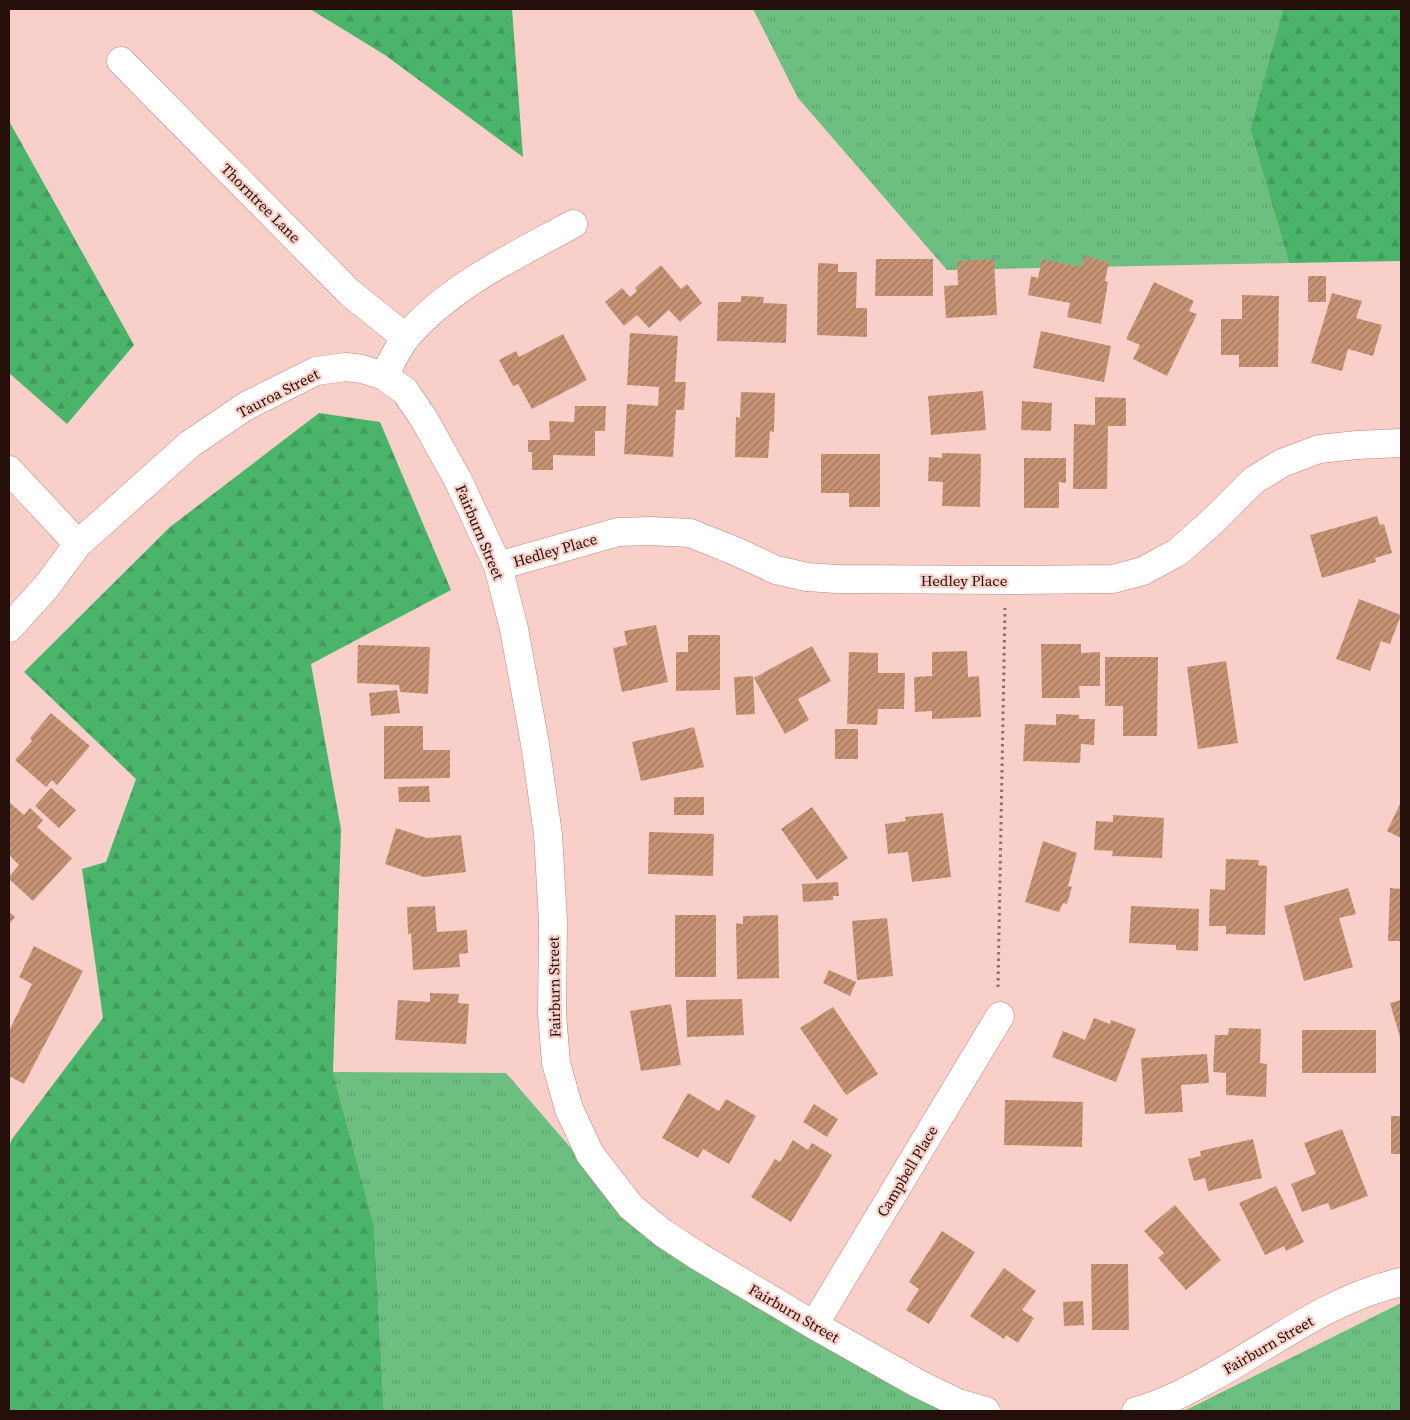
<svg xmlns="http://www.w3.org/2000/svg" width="1410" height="1420" viewBox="0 0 1410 1420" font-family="'Source Serif 4',serif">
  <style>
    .grass { fill: url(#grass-tufts) }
    .forest { fill: url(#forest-firs) }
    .building { fill: url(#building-hatch) }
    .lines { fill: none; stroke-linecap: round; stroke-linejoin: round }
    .street-casing { stroke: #c08479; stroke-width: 29 }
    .path { stroke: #8c6e68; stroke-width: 3; stroke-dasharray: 2.5 4; stroke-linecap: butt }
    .street { stroke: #fff; stroke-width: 28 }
    .labels { text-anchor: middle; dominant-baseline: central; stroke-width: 4.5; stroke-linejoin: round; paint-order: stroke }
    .street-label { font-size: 15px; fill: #250f0b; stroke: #f8d0c9 }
  </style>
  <defs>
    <pattern id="grass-tufts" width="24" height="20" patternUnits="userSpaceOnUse" patternTransform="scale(1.25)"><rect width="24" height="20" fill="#6dbe81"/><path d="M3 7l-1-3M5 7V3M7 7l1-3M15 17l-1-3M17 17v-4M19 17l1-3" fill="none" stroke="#5ea26e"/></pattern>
    <pattern id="forest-firs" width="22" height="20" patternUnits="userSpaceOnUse" patternTransform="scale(1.25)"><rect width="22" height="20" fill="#4ab56a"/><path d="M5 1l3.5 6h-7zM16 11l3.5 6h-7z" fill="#419a5b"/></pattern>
    <pattern id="building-hatch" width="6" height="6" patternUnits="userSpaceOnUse" patternTransform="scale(1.25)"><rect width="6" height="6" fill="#c79375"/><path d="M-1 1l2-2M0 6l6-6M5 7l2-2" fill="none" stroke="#a1765e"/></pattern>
  </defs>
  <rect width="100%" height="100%" fill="#f8d0c9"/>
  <!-- grass -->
  <path class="grass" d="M753 9H1283L1250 129 1289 263 947 270 798 98Z
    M333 1072 506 1073 640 1228 964 1411H384L374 1226Z
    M1401 1303V1411H1184Z"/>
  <!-- forest -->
  <path class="forest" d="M310 9H512L523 157 385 55Z
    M1283 9H1401V261L1289 263 1250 129Z
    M9 121 134 345 67 424 9 373Z
    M319 413 380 422 451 590 311 664 341 829 333 1072 374 1226 384 1411H9V1146L12 1139 103 1018 82 869 106 862 136 779 24 672 170 527Z"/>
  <!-- building -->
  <path class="building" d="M1084 256 1109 262 1105 281 1108 282 1101 324 1067 317 1070 303 1028 295 1031 276 1038 278 1042 259 1082 267Z
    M876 259H933V296H875Z
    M994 259 997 315 946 318 944 286 958 285 957 261Z
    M818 263 838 264V272H857L856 308H867V337L817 335Z
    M661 265 681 289 687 284 702 303 680 322 669 310 649 328 637 315 624 326 605 302 622 288 630 297 637 291 635 288Z
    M1308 276H1326V302H1308Z
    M1154 282 1194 301 1189 311 1197 314 1167 376 1133 359 1140 345 1126 339Z
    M1332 293 1362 301 1356 318 1382 325 1373 356 1348 349 1342 371 1311 363Z
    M1242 295 1279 296 1278 367H1239V355H1221V319H1242Z
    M741 296 764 297 763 303 787 304 786 343 717 341 718 302H741Z
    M1041 331 1111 346 1104 382 1033 368Z
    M630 333 678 336 675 382H686L684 410H676L673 457 624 454 627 404 658 406 659 387 627 385Z
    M563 334 587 380 532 409 518 384 513 386 499 360 516 351 519 357Z
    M983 391 986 430 931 435 928 396Z
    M741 392 775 393 774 432 770 431 768 458 735 457 736 417 740 418Z
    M1095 397 1126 398V426H1108L1107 489H1073L1074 424 1095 425Z
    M1022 401 1052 403 1051 431 1021 430Z
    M575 406H606L605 431H595V456L553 455V470H532V452H528V440H550L549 421 574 422Z
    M942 453 981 454 980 507 942 506 943 482 928 481 929 457 942 458Z
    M821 454H880V507H849V493H821Z
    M1024 458H1066V483L1059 482V508H1024Z
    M1377 516 1380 525 1384 524 1392 553 1375 558 1376 562 1322 578 1310 535Z
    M1359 599 1401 615 1390 644 1381 641 1370 671 1336 659Z
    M656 625 668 682 622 692 613 648 627 645 624 631Z
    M688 635H720V690L676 691V652H688Z
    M1041 644H1081V653L1100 652V686H1079L1080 698H1042Z
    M358 645 430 647 428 694 400 692 399 685 357 683Z
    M812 646 831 681 798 699 809 720 785 734 754 678Z
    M967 651 968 677 979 676 981 717 932 719V711L915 712 914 677 932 676V652Z
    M849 652 878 653V673H905L904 709H878L877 725 847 724Z
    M1105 657H1158L1157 736H1123V706H1105Z
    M1226 661 1238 743 1198 749 1187 667Z
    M753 676 755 714 736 715 734 677Z
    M397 690 400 713 371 716 369 693Z
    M51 713 90 746 57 785 52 780 46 787 15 760 32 741 30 738Z
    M1056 714 1079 715V719H1095L1094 745 1081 744 1080 763 1023 761 1025 724 1056 725Z
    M384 726H423V750H450V778L384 779Z
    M694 727 704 767 641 781 632 742Z
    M835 729H858V759H835Z
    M429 786 430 802H399L398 787Z
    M51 788 76 810 59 828 35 806Z
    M674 797H704V815H674Z
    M9 802 24 815 30 808 43 820 37 827 72 858 33 901 9 879V877L19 865 9 855Z
    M1401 802V838L1387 831Z
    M812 807 848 858 817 880 781 829Z
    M943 813 951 877 912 882 908 852 888 854 885 824 906 821 905 817Z
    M1113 815 1164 818 1162 858 1112 856 1113 851 1094 850 1096 821 1113 822Z
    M396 828 427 838 461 835 466 872 424 877 385 864Z
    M649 832 714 834 713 876 648 874Z
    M1043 841 1077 853 1068 886 1072 887 1067 904 1063 903 1059 912 1025 902Z
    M1226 859 1259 860 1258 865 1267 866 1265 935 1226 934V926H1209L1210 889 1225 890Z
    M838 882 839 896H833V900L803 902 802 884Z
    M1348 888 1356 914 1339 918 1353 967 1304 981 1284 906Z
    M1390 888 1401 889V941H1388Z
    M435 906 437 932 467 930 468 953 459 954 460 967 413 970 411 933 408 934 407 907Z
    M1131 906 1199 909 1198 951 1176 950V945L1129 943Z
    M9 912 15 917 9 924Z
    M675 915H716V977H675Z
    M778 915 779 978 737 979 736 923 743 924V916Z
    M887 918 893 976 857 980 852 921Z
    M34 946 83 971 24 1084 9 1076V1031L32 984 19 977Z
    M829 970 856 982 850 996 823 983Z
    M430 993 459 994 458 1003 469 1004 466 1044 395 1040 398 1000 430 1002Z
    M742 999 744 1035 687 1037 686 1000Z
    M1401 1000V1041L1390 1003Z
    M671 1004 681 1065 641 1071 630 1011Z
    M833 1007 878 1074 846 1095 800 1028Z
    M1094 1018 1110 1024 1111 1020 1136 1029 1116 1082 1052 1057 1063 1031 1085 1040Z
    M1229 1028 1261 1029 1260 1063 1267 1064 1266 1097 1226 1095V1073L1213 1072 1215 1035H1228Z
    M1302 1030H1376V1073H1302Z
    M1207 1054 1209 1083 1181 1085 1183 1112 1145 1114 1141 1058Z
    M688 1093 719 1111 726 1099 756 1116 729 1164 703 1149 698 1158 662 1138Z
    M1005 1100 1083 1102 1082 1147 1004 1145Z
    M814 1104 838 1119 827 1137 803 1122Z
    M1391 1116H1401V1154H1391Z
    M1342 1129 1368 1196 1331 1210 1328 1203 1302 1212 1291 1184 1316 1174 1304 1143Z
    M1253 1139 1262 1178 1208 1191 1205 1178 1194 1181 1188 1159 1201 1156 1200 1151Z
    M793 1140 808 1150 812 1143 832 1155 791 1222 751 1197 775 1159 780 1162Z
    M1276 1186 1304 1242 1286 1251 1284 1246 1265 1255 1239 1203Z
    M1175 1205 1221 1260 1186 1290 1158 1258 1164 1253 1144 1231Z
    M942 1231 975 1252 929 1324 906 1310 919 1289 909 1282Z
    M1091 1264H1128L1129 1330H1092Z
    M1004 1268 1036 1291 1022 1310 1034 1318 1018 1343 1006 1335 1004 1339 970 1316Z
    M1083 1301 1084 1325 1064 1326 1063 1302Z"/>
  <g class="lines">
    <!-- street casing -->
    <g class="street-casing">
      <path id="street" d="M121 61 349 292 406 338
        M384 376C391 363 398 347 407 336 451 285 515 256 573 224
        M9 470 78 544
        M498 566 618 532 650 531 690 533 735 551 776 570 807 577 837 579 1005 580 1113 579 1143 571 1178 552 1215 519 1254 480 1282 463 1319 449 1357 445 1401 443
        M9 628 47 586 78 544 190 444 246 406 316 371 346 367 362 369 384 376 405 391 424 419 458 480 498 566 514 629 535 744 548 834 553 921 552 1014 556 1063 569 1109 590 1154 631 1207 663 1233 698 1256 814 1325 917 1383 958 1403 986 1411
        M814 1325 1000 1016
        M1136 1411C1161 1405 1185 1392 1207 1380 1270 1346 1330 1298 1401 1282"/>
    </g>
    <!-- path -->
    <path class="path" d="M998 987 1005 608"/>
    <!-- street -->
    <use href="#street" class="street"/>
  </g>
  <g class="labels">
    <!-- street labels -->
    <g class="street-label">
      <text transform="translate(261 203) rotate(45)">Thorntree Lane</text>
      <text transform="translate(278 393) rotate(-27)">Tauroa Street</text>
      <text transform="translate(480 532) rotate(67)">Fairburn Street</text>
      <text transform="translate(555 550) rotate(-16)">Hedley Place</text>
      <text x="964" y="580">Hedley Place</text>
      <text transform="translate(554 987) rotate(-91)">Fairburn Street</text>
      <text transform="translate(907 1171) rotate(-59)">Campbell Place</text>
      <text transform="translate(794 1313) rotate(30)">Fairburn Street</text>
      <text transform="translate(1268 1345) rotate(-30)">Fairburn Street</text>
    </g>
  </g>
  <!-- border -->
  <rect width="1410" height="1420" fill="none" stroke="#250f0b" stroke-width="20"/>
</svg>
